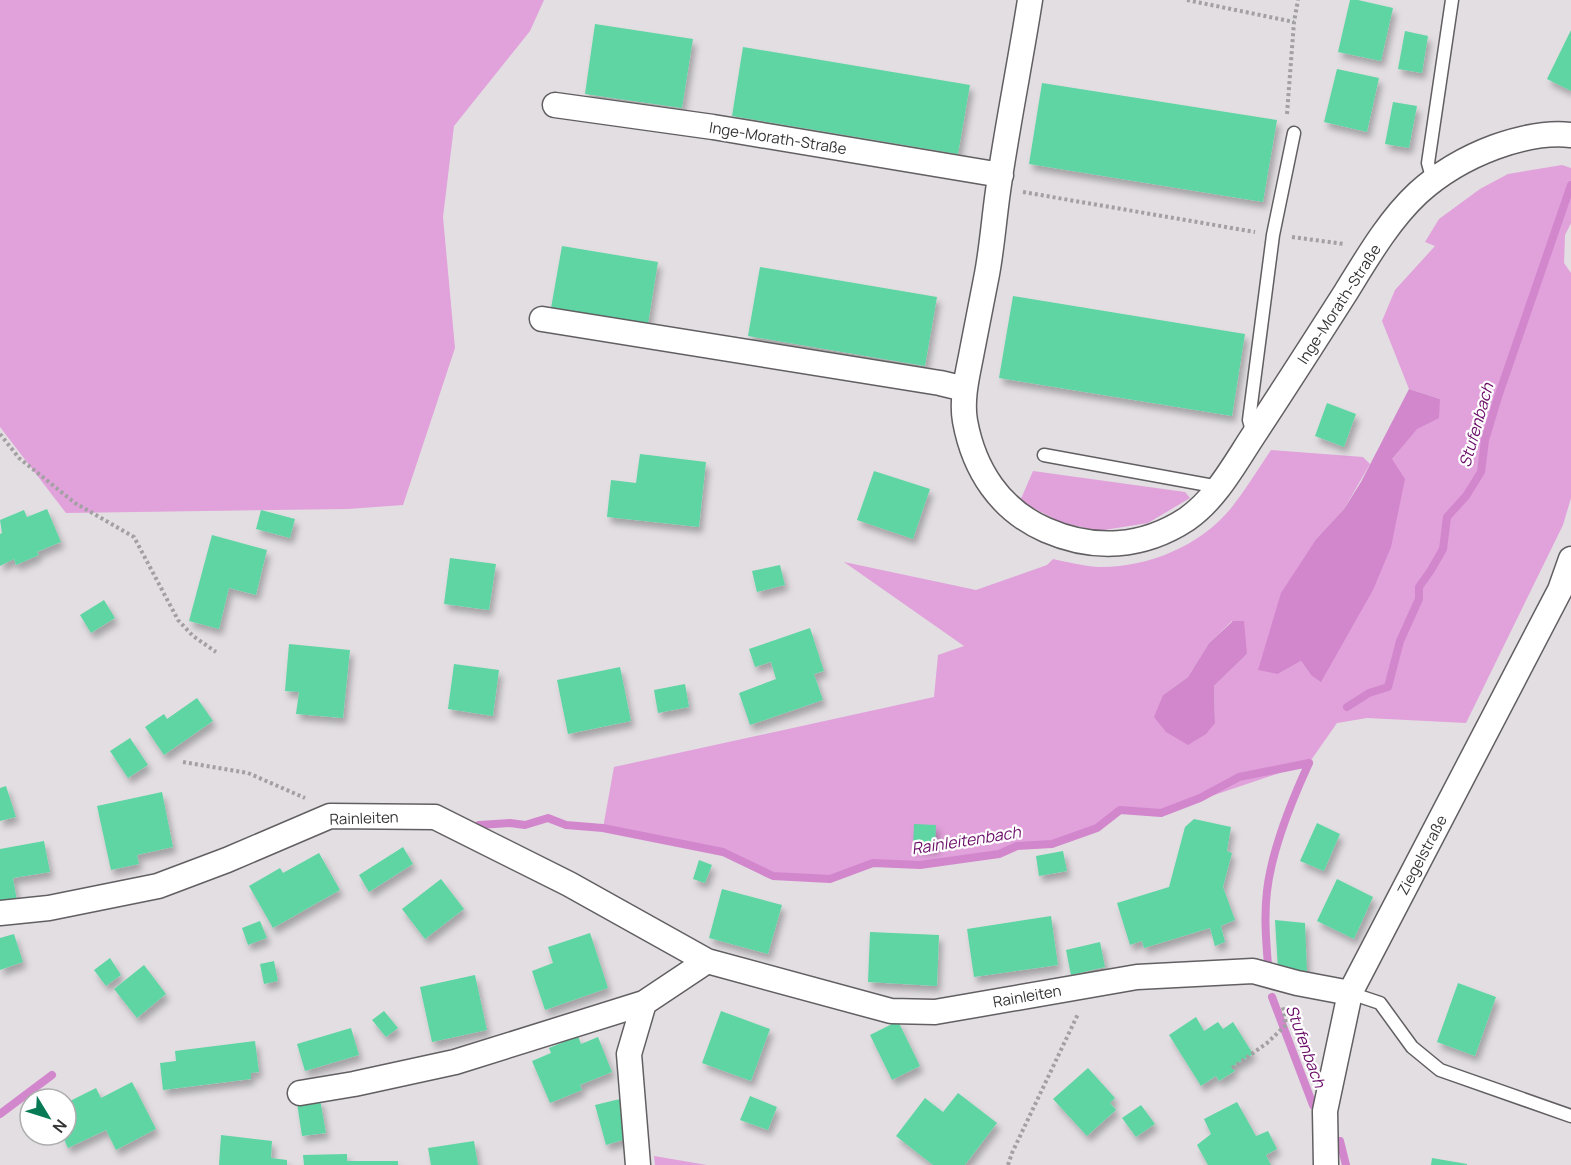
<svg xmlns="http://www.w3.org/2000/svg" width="1571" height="1165" viewBox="0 0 1571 1165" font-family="Manrope,sans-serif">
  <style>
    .green { fill: #e1a1db; fill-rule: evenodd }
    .water { fill: #d287cd }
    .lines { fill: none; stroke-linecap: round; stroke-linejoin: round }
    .stream { stroke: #d287cd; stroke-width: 8 }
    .building { fill: #5fd5a4; filter: url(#shadow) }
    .lane-casing { stroke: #625f62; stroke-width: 15 }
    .street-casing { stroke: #625f62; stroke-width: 27 }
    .path { stroke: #a3a0a3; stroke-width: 4; stroke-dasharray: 3 3; stroke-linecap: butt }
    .lane { stroke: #fff; stroke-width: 12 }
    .street { stroke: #fff; stroke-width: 24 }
    .labels { text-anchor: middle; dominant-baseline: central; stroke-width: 4.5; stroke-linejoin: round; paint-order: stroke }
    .street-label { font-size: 15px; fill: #353435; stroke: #fff }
    .water-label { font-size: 16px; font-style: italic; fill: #6a0d68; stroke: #fff }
  </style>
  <defs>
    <filter id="shadow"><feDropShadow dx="3.5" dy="6" stdDeviation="3" flood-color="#0004"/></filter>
  </defs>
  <rect width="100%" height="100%" fill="#e2dee2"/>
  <!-- green -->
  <path class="green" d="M0 0H544L530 31 454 126 443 217 455 348 403 505 348 509 66 513 0 427Z
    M1562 165 1571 168V223L1565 235 1564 263 1571 273V498L1563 525 1466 723 1367 718 1337 723 1309 763 1161 813 1120 810 1097 828 1052 844 1017 846 999 854 920 865 873 863 830 879 773 876 723 852 603 828 614 767 934 697 938 655 964 646 844 562 976 590 1047 565 1053 559C1067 562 1083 566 1098 567 1147 568 1201 546 1232 507 1246 489 1258 469 1271 450L1363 457 1370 464 1344 509 1317 538 1278 674 1301 661 1311 675 1392 459 1440 399 1409 389 1382 321 1395 290 1435 246 1425 242 1439 219 1480 189 1508 174ZM1232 621 1247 654 1214 686 1215 723 1163 695 1188 677 1209 643Z
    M1033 471 1185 492 1190 498 1148 523 1098 531 1060 522 1020 501Z
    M654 1156 707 1165H655Z"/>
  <!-- water -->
  <path class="water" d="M1409 389 1440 399 1439 418 1417 429 1392 459 1405 479 1391 547 1373 590 1321 682 1311 675 1301 661 1278 674 1258 670 1281 593 1317 538 1344 509 1361 482Z
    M1233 621H1244L1247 654 1214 686 1215 723 1206 734 1188 745 1166 732 1154 717 1163 695 1188 677 1209 643Z"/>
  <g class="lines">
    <!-- stream -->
    <path class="stream" d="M1347 707 1369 693 1388 687 1400 641 1419 599V587L1431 570 1443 549 1447 517 1466 496 1481 472 1485 440 1498 397 1571 185
      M479 825 510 823 525 825 548 818 566 825 603 828 723 852 773 876 830 879 873 863 920 865 999 854 1017 846 1052 844 1097 828 1120 810 1161 813 1200 798 1239 777 1309 763
      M1268 965C1266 940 1264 916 1267 891 1272 848 1291 802 1309 763
      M1272 997 1313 1105
      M0 1114 52 1075
      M1340 1141 1346 1165"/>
  </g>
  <!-- building -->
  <path class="building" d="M1350 0H1358L1393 8 1381 61 1338 52Z
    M595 24 693 39 682 108 585 94Z
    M1571 30V91L1547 79Z
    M1405 31 1428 36 1422 73 1398 69Z
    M743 47 970 85 958 154 732 116Z
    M1337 69 1379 78 1367 132 1324 122Z
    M1042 83 1277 120 1263 202 1029 164Z
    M1393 102 1417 106 1409 148 1385 144Z
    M562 246 658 262 648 324 551 308Z
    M760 267 937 297 925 366 748 336Z
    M1013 296 1245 334 1232 416 999 378Z
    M1327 403 1356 414 1344 447 1315 436Z
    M640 454 706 462 699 527 607 517 611 480 636 483Z
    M874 471 930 489 913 539 857 520Z
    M47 509 61 542 37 552 39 555 16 565 14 559 0 566V534L2 533 0 520 24 510 27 517Z
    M261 510 295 519 290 538 256 529Z
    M212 535 267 550 256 595 229 588 219 629 189 621Z
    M450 558 496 564 489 610 444 604Z
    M780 565 785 585 757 592 752 571Z
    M104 600 115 618 91 633 80 615Z
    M810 628 824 671 814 674 823 700 750 725 739 693 776 679 771 662 755 667 749 649Z
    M289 644 350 650 343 718 296 714 299 692 285 691Z
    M454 664 499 670 493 716 448 709Z
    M620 667 631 721 568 734 557 680Z
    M685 684 689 707 658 713 654 690Z
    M197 698 213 721 164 755 145 727 164 714 167 719Z
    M130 738 148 765 128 778 110 751Z
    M6 786 16 817 0 821V788Z
    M162 792 173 847 137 855 139 864 111 870 97 806Z
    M1194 819 1231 827 1227 851 1232 853 1223 887 1235 920 1221 926 1225 942 1215 946 1210 928 1144 948 1142 941 1130 945 1117 903 1169 887 1185 827Z
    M1317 823 1340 834 1324 871 1300 861Z
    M914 824 936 825 935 848 913 847Z
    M44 841 50 872 13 878 17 901 0 904V849Z
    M403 847 413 864 369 892 359 875Z
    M1063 851 1067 871 1039 876 1036 856Z
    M319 853 340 890 273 928 249 886 280 868 283 873Z
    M699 860 712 865 705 883 693 879Z
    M441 879 464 909 425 939 402 909Z
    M1337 879 1373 897 1354 939 1317 921Z
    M722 889 782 905 768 954 709 938Z
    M1051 916 1058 965 974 977 967 929Z
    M1275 920 1305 923 1307 971 1278 969Z
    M260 921 267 938 248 945 242 928Z
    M870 932 939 935 937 986 868 982Z
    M590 933 608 988 545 1010 532 971 553 963 548 947Z
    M14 934 23 962 0 970V938Z
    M1100 942 1105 967 1071 975 1066 950Z
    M110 958 121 975 106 986 94 970Z
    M274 961 278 981 264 984 260 964Z
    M144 965 166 994 137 1018 114 989Z
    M475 975 487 1030 432 1042 420 987Z
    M1458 983 1496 997 1475 1056 1437 1042Z
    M384 1011 398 1028 386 1037 372 1020Z
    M721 1011 770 1029 751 1081 702 1063Z
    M1196 1017 1204 1031 1218 1022 1223 1029 1233 1022 1253 1054 1232 1067 1235 1071 1219 1081 1216 1076 1201 1086 1169 1035Z
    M898 1021 920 1066 892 1080 870 1035Z
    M351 1028 359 1055 305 1071 297 1044Z
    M578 1036 581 1044 598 1037 612 1072 580 1085 582 1090 550 1103 532 1061 551 1053 549 1048Z
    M255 1041 259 1072 251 1073V1079L163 1090 160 1063 176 1061 175 1051Z
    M1088 1068 1115 1098 1110 1103 1116 1110 1087 1136 1053 1099Z
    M132 1082 156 1129 116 1150 106 1130 68 1148 62 1135H66V1103L96 1088 101 1098Z
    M958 1093 997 1123 965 1165H933L896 1136 925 1098 943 1112Z
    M750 1096 777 1107 768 1130 740 1120Z
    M320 1099 326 1133 302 1136 297 1103Z
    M620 1099 630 1138 606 1145 595 1105Z
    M1237 1102 1256 1136 1268 1131 1277 1149 1266 1155 1271 1165H1208L1197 1145 1211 1134 1204 1119Z
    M1141 1105 1155 1124 1136 1137 1122 1118Z
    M221 1135 272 1141 271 1158 287 1160V1165H219Z
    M474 1141 478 1165H431L428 1148Z
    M347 1154V1161H398V1165H304L303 1155Z
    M1432 1158 1467 1164V1165H1431Z"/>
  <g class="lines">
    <!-- lane casing -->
    <g class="lane-casing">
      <path id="lane" d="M1433 181 1428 163 1452 0
        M1253 434 1249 420 1273 235 1294 133
        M1044 455 1219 487
        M1350 993 1380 1003 1412 1047 1440 1070 1571 1116"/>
    </g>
    <!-- street casing -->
    <g class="street-casing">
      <path id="street" d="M1030 0C1020 64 1007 127 998 191 994 219 992 247 987 274 982 300 977 325 972 351 968 373 961 398 965 421 974 470 1000 510 1046 530 1094 551 1143 548 1187 519 1217 498 1235 463 1255 433 1286 386 1316 339 1346 292 1367 258 1389 220 1418 193 1440 173 1468 157 1495 147 1520 138 1545 132 1571 135
        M555 105 713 127 1001 175
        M542 319 940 383 965 389
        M0 913 49 908 158 886 227 860 330 816 435 817 569 884 707 961 891 1011 935 1012 1137 977 1253 971 1297 983 1350 993
        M300 1093 354 1084 455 1062 644 1003
        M638 1165 629 1054 644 1003 707 961
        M1326 1165 1325 1111 1350 993 1560 590 1571 559"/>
    </g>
    <!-- path -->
    <path class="path" d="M1187 0 1294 22
      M1287 114 1294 22 1298 0
      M1023 192 1255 232
      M1292 237 1344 244
      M0 434 19 458 75 503 134 537 178 620 193 636 216 652
      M183 762 248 773 305 798
      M1232 1068 1267 1043 1286 1025 1283 1007
      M1008 1165 1012 1153 1078 1014"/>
    <!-- lane -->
    <use href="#lane" class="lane"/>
    <!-- street -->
    <use href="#street" class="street"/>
  </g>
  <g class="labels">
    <!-- street labels -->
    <g class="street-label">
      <text transform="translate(778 138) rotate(9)">Inge-Morath-Straße</text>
      <text transform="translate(1339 304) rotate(-57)">Inge-Morath-Straße</text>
      <text transform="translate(364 818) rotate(-2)">Rainleiten</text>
      <text transform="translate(1422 855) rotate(-62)">Ziegelstraße</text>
      <text transform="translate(1027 996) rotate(-10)">Rainleiten</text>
    </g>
    <!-- water labels -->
    <g class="water-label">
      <text transform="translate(1476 425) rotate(-74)">Stufenbach</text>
      <text transform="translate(966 840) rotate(-9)">Rainleitenbach</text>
      <text transform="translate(1306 1046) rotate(70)">Stufenbach</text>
    </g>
  </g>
  <!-- north arrow -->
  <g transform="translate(48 1117) rotate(128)"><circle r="28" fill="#ffffff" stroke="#aeaeae" stroke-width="1.5"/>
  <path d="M0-4.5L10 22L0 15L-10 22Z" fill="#067955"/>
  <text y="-9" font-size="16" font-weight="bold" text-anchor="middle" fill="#353435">N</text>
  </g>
</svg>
